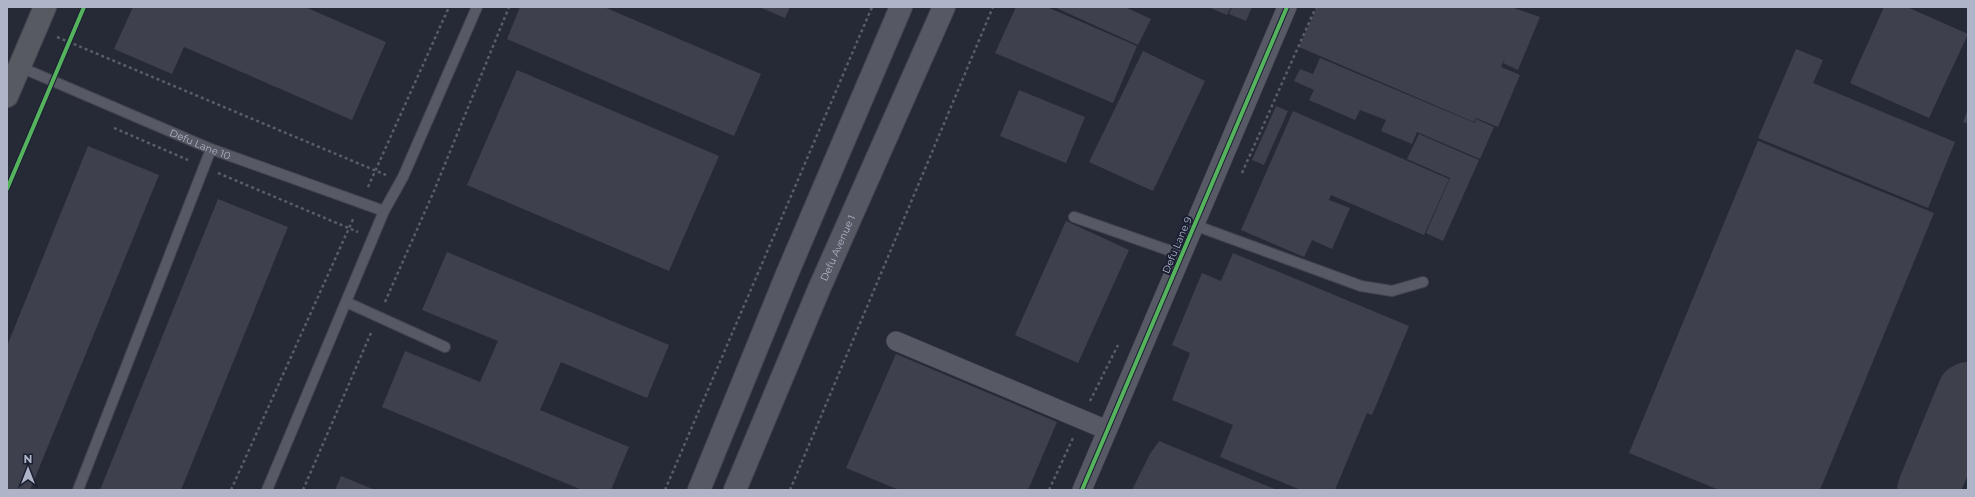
<svg xmlns="http://www.w3.org/2000/svg" width="1975" height="497" viewBox="0 0 1975 497" font-family="Montserrat,sans-serif">
  <style>
    .lines { fill: none; stroke-linecap: round; stroke-linejoin: round }
    .taxiway { stroke: #3e414c; stroke-width: 62 }
    .building { fill: #3e414d }
    .service-casing { stroke: #42444e; stroke-width: 12 }
    .minor-casing { stroke: #42444e; stroke-width: 20 }
    .secondary-casing { stroke: #42444e; stroke-width: 24 }
    .trunk-casing { stroke: #444752; stroke-width: 24 }
    .path { stroke: #595d67; stroke-width: 2.5; stroke-dasharray: 3 3; stroke-linecap: butt }
    .service { stroke: #575964; stroke-width: 10 }
    .minor { stroke: #575964; stroke-width: 19 }
    .secondary { stroke: #565863; stroke-width: 22 }
    .trunk { stroke: #585a62; stroke-width: 22 }
    .cycleway-casing { stroke: #1a1f32; stroke-width: 6 }
    .cycleway { stroke: #56b35d; stroke-width: 4 }
    .labels { text-anchor: middle; dominant-baseline: central; stroke-width: 4; stroke-linejoin: round; paint-order: stroke }
    .street-label { font-size: 10px; fill: #b0b4c9; stroke: #1a1f32 }
  </style>
  <rect width="100%" height="100%" fill="#262a37"/>
  <g class="lines">
    <!-- taxiway -->
    <path class="taxiway" d="M1928 490 1968 393"/>
  </g>
  <!-- building -->
  <path class="building" d="M133 7H305L386 42 352 120 184 47 172 74 114 49Z
    M520 7H604L761 74 734 136 507 39Z
    M759 7H790L785 18Z
    M1016 7H1047L1137 46 1113 103 995 53Z
    M1054 7H1125L1151 19 1138 45Z
    M1208 7H1231L1227 15Z
    M1232 7H1252L1246 21 1229 14Z
    M1317 7H1511L1540 17 1518 70 1503 63 1508 50 1501 67 1520 75 1498 127 1476 118 1474 122 1299 47Z
    M1884 7H1907L1968 34 1929 118 1850 83Z
    M1796 49 1823 60 1813 83 1955 142 1928 208 1758 138Z
    M1143 51 1205 81 1153 191 1089 162Z
    M1320 58 1475 123 1476 119 1494 127 1480 159 1417 132 1412 144 1381 131 1386 120 1360 110 1355 120 1309 100 1314 90 1294 81 1300 69 1313 74Z
    M517 70 719 156 669 271 467 185Z
    M1019 90 1085 117 1066 163 1000 136Z
    M1276 106 1288 111 1264 165 1252 160Z
    M1968 109V124L1963 122Z
    M1293 111 1449 179 1424 235 1331 195 1329 200 1350 208 1332 249 1312 240 1304 257 1241 230Z
    M1419 134 1479 160 1443 241 1426 233 1450 178 1407 159Z
    M1758 141 1934 213 1820 490H1719L1629 453Z
    M88 146 159 175 30 490H7V346Z
    M218 199 288 227 181 490H100Z
    M1066 221 1129 250 1078 363 1015 335Z
    M447 252 669 345 647 398 561 362 540 410 629 447 611 490H582L382 407 405 351 480 382 498 341 422 310Z
    M1233 253 1409 326 1372 415 1367 413 1335 490H1301L1220 457 1233 425 1172 400 1190 353 1172 345 1202 273 1221 281Z
    M896 354 1057 422 1028 490H899L846 468Z
    M1159 441 1277 490H1132L1150 454Z
    M341 476 375 490H335Z"/>
  <g class="lines">
    <!-- service casing -->
    <g class="service-casing">
      <g id="service">
        <path id="s1" d="M20 67 211 149 384 211"/>
        <path d="M1074 217 1182 255"/>
        <path d="M1194 225 1361 286 1392 291 1423 282"/>
        <path d="M346 302 445 347"/>
        <path d="M78 490 211 149"/>
        <path d="M267 490 384 211 403 177 477 7"/>
      </g>
    </g>
    <!-- minor casing -->
    <g class="minor-casing">
      <path id="minor" d="M896 341 1107 430
        M1082 490 1287 7"/>
    </g>
    <!-- secondary casing -->
    <g class="secondary-casing">
      <g id="secondary">
        <path d="M699 490 787 274 901 7"/>
        <path id="s2" d="M735 490 819 289 944 7"/>
      </g>
    </g>
    <!-- trunk casing -->
    <g class="trunk-casing">
      <path id="trunk" d="M7 96 45 7"/>
    </g>
    <!-- path -->
    <path class="path" d="M57 37 386 175
      M114 128 188 160
      M218 173 358 232
      M1242 173 1316 7
      M368 187 449 7
      M385 302 434 191 509 7
      M1090 401 1118 345
      M231 490 354 217
      M303 490 371 333
      M665 490 872 7
      M790 490 993 7
      M1049 490 1073 438"/>
    <!-- service -->
    <use href="#service" class="service"/>
    <!-- minor -->
    <use href="#minor" class="minor"/>
    <!-- secondary -->
    <use href="#secondary" class="secondary"/>
    <!-- trunk -->
    <use href="#trunk" class="trunk"/>
    <!-- cycleway casing -->
    <g class="cycleway-casing">
      <path id="cycleway" d="M7 189 84 7
        M1082 490 1287 7"/>
    </g>
    <!-- cycleway -->
    <use href="#cycleway" class="cycleway"/>
  </g>
  <g class="labels">
    <!-- street labels -->
    <g class="street-label">
      <text stroke="none"><textPath href="#s1" startOffset="196">Defu Lane 10</textPath></text>
      <text transform="translate(1177 245) rotate(-67)">Defu Lane 9</text>
      <text stroke="none"><textPath href="#s2" startOffset="263">Defu Avenue 1</textPath></text>
    </g>
  </g>
  <!-- border -->
  <rect width="1975" height="497" fill="none" stroke="#b0b4c9" stroke-width="16"/>
  <!-- north arrow -->
  <g transform="translate(28 469)" stroke="#1a1f32" stroke-width="3" paint-order="stroke">
  <path d="M0-3L7 15L0 10L-7 15Z" fill="#b0b4c9"/>
  <text y="-6" font-size="11" font-weight="bold" text-anchor="middle" fill="#b0b4c9">N</text>
  </g>
</svg>
